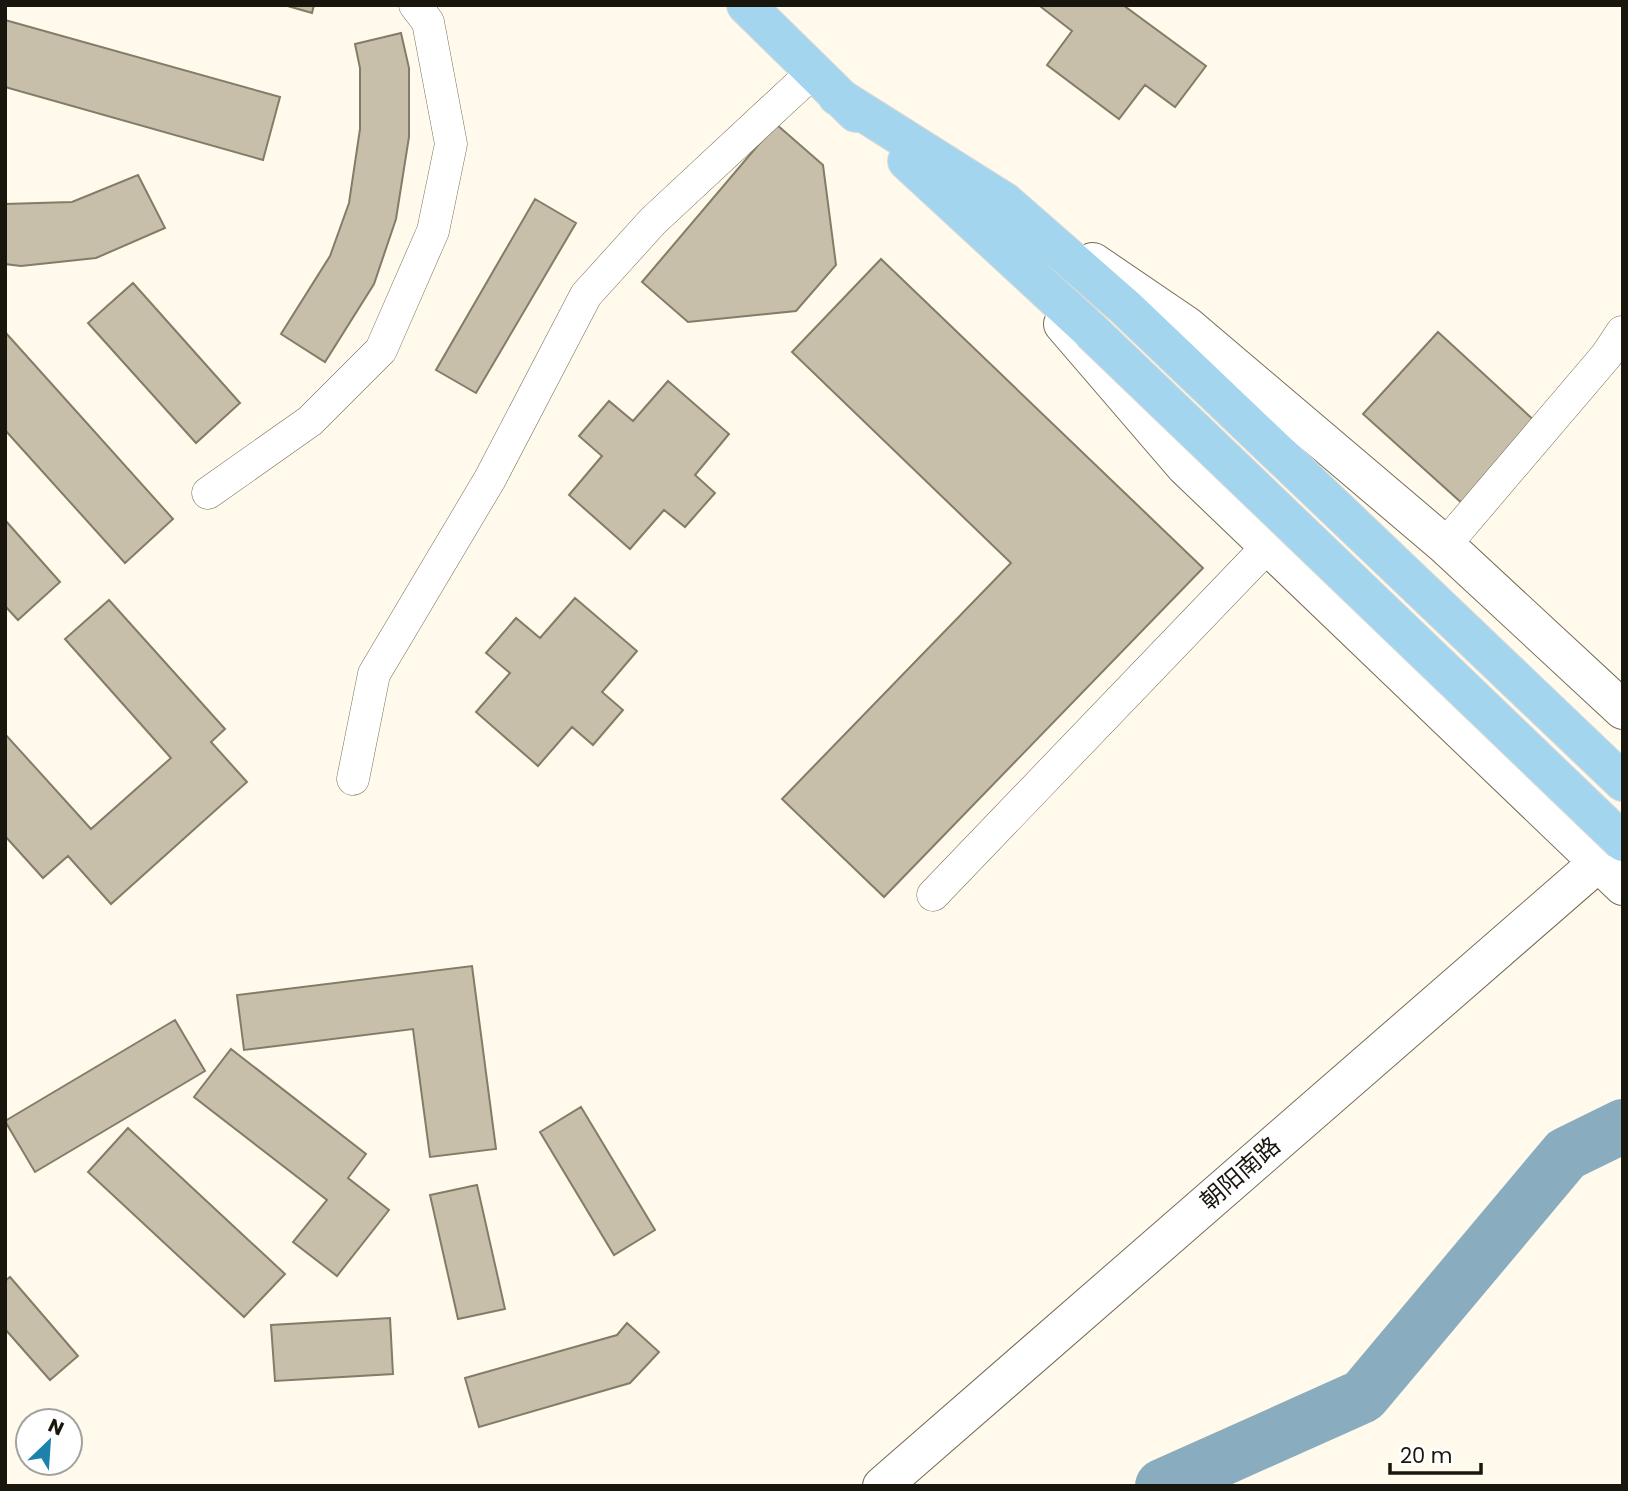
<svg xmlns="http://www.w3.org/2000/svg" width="1628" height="1491" viewBox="0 0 1628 1491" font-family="Poppins,'Noto Sans SC',sans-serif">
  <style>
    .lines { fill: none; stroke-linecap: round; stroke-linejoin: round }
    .river { stroke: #89acbf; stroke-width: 54 }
    .building { fill: #c7bfa9; stroke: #837c67; stroke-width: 2 }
    .street-casing { stroke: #746d58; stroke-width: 33 }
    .secondary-casing { stroke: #746d58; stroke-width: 40 }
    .primary-casing { stroke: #dadad8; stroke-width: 40 }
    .street { stroke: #fff; stroke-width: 32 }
    .secondary { stroke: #fff; stroke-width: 38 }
    .primary { stroke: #a3d6ee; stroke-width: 38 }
    .primary-bridge-casing { stroke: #dadad8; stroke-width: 40; stroke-linecap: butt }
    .primary-bridge { stroke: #a3d6ee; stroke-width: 38 }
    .labels { text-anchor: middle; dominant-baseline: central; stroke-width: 5; stroke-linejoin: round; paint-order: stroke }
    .street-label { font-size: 24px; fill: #19160e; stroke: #fff }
  </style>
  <rect width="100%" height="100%" fill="#fffaec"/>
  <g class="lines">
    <!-- river -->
    <path class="river" d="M1162 1486 1363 1396 1566 1154 1623 1126"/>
  </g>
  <!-- building -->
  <path class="building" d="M284 5H314L312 13Z
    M1043 5H1123L1206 66 1175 107 1145 85 1119 119 1047 65 1072 31 1041 7Z
    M5 20 280 97 263 160 5 87Z
    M401 33 409 68V137L396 219 374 284 325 362 281 334 330 256 349 203 360 129V68L355 44Z
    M776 124 823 165 836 265 796 311 688 322 642 282Z
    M138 175 165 228 96 258 21 266 5 264V204L72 202Z
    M535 199 576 223 476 393 436 370Z
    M881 259 1203 568 884 897 782 799 1011 563 792 352Z
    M133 283 240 403 196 443 88 323Z
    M5 332 173 519 125 563 5 430Z
    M1438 332 1538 424 1464 505 1363 414Z
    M668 381 729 434 695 475 715 493 685 527 664 510 630 549 569 495 602 456 579 436 609 401 633 421Z
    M5 520 60 582 18 620 5 606Z
    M575 598 637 651 602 692 623 710 593 745 572 727 538 766 476 712 510 673 486 653 516 618 540 638Z
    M109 600 225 729 211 742 247 782 111 904 68 856 43 878 5 836V734L91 829 171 758 65 639Z
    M472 966 496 1149 430 1157 413 1029 244 1050 237 995Z
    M175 1020 205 1071 35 1172 5 1121Z
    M231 1049 366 1154 348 1178 389 1210 337 1276 293 1242 327 1200 194 1097Z
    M581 1107 655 1230 614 1255 540 1132Z
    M128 1128 285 1274 244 1317 88 1172Z
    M477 1185 505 1309 458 1319 430 1195Z
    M10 1277 78 1356 50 1380 5 1329V1281Z
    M390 1318 393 1374 275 1381 271 1325Z
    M627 1323 659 1352 630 1383 479 1427 465 1378 617 1335Z"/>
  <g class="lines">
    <!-- street casing -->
    <g class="street-casing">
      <path id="street" d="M208 493 310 421 381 350 433 231 451 144 428 22 415 5
        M1445 545 1606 356 1622 332
        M353 779 374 674 490 479 586 295 653 221 813 72
        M933 895 1268 546"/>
    </g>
    <!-- secondary casing -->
    <g class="secondary-casing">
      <path id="secondary" d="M1093 262 1187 326 1445 545 1623 710
        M1063 324 1185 466 1623 886
        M882 1486 1623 841"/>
    </g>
    <!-- primary casing -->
    <g class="primary-casing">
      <path id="primary" d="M746 5 856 113
        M837 96 1005 202 1126 308 1623 782
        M907 161 1091 331"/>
    </g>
    <!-- street -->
    <use href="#street" class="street"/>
    <!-- secondary -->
    <use href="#secondary" class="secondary"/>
    <!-- primary -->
    <use href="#primary" class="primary"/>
    <!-- primary-bridge casing -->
    <g class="primary-bridge-casing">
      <path id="primary-bridge" d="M1091 331 1623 842"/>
    </g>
    <!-- primary-bridge -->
    <use href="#primary-bridge" class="primary-bridge"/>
  </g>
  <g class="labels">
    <!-- street labels -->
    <g class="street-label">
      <text transform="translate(1240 1173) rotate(-41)">朝阳南路</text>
    </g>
  </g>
  <!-- border -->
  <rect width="1628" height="1491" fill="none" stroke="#19160e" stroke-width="14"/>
  <!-- north arrow -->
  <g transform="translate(49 1442) rotate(25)"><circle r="33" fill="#ffffff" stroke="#a3a29f" stroke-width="2"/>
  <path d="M0-5L12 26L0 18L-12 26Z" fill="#1c82ac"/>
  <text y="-10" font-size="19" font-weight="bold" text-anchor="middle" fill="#19160e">N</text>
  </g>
  <!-- scale -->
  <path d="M1390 1463v10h91v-10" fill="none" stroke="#19160e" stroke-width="3.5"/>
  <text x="1400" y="1463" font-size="21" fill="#19160e" stroke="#ffffff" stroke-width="5" paint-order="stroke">20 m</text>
</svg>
